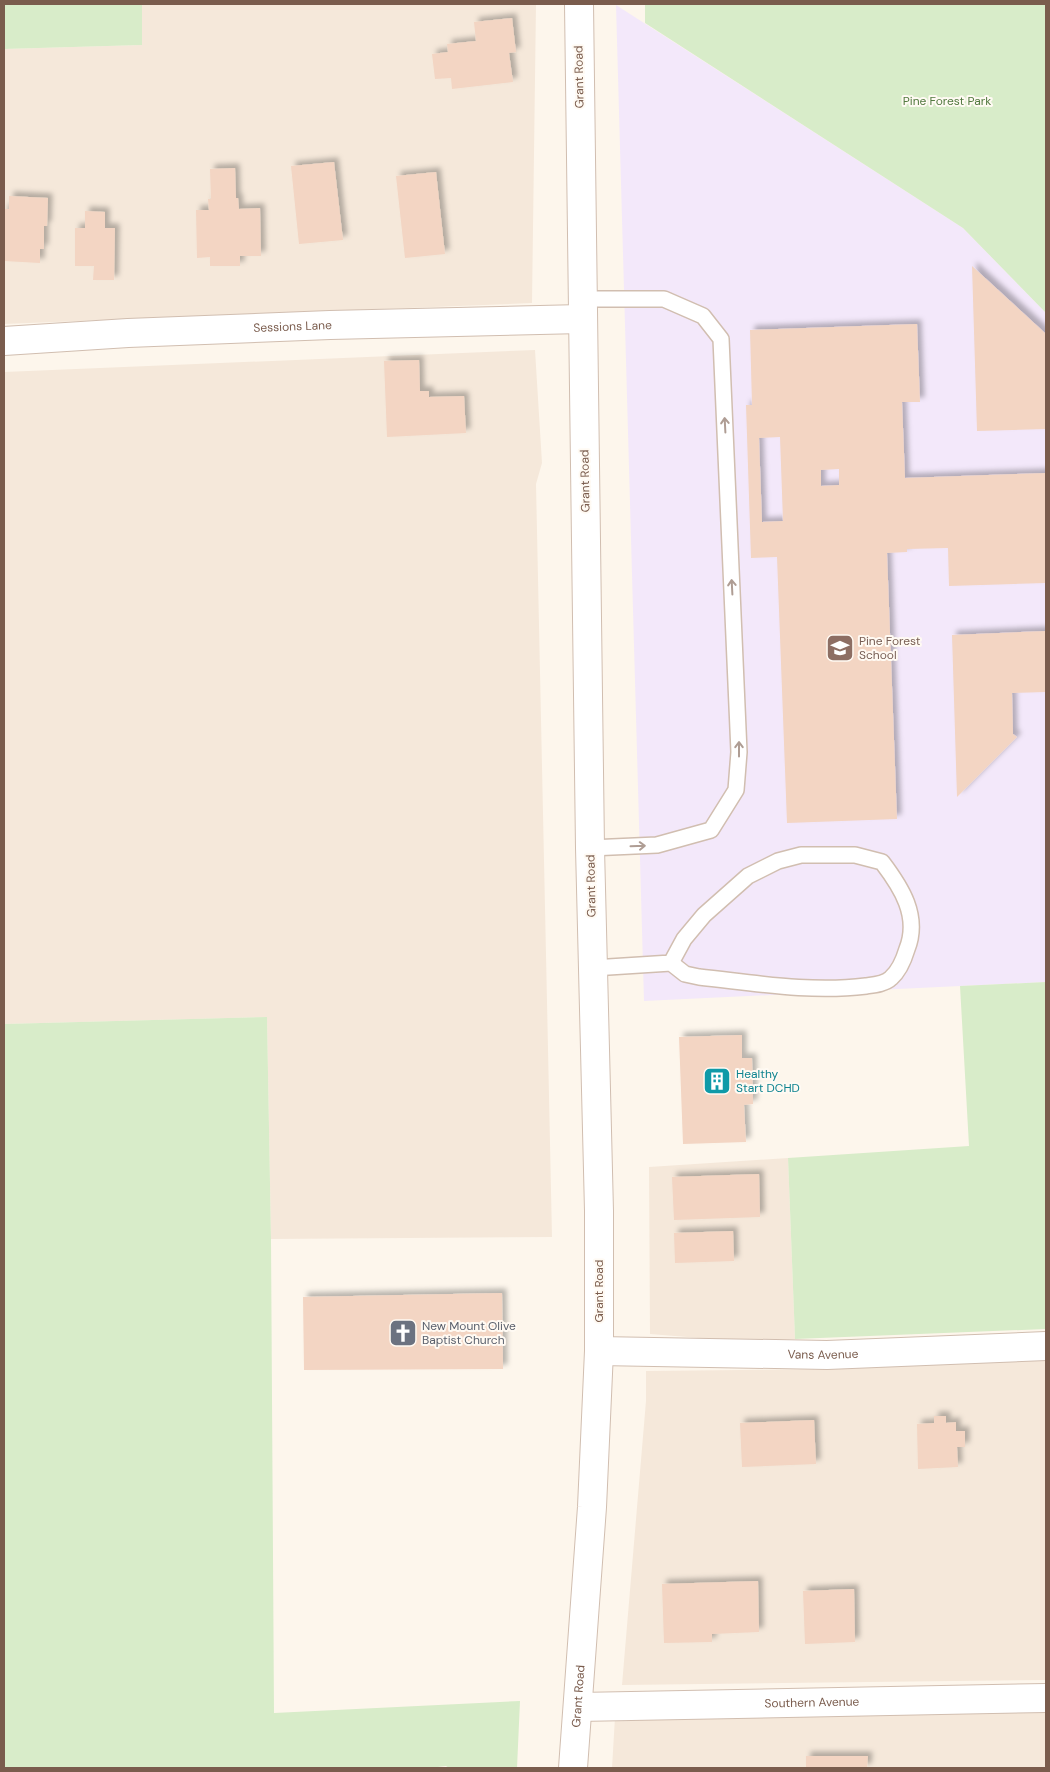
<svg xmlns="http://www.w3.org/2000/svg" width="1050" height="1772" viewBox="0 0 1050 1772" font-family="'DM Sans',sans-serif">
  <style>
    .residential { fill: #f5e8da }
    .education { fill: #f3e8fa }
    .green { fill: #d8ecc9 }
    .building { fill: #f3d5c3; fill-rule: evenodd; filter: url(#shadow) }
    .lines { fill: none; stroke-linecap: round; stroke-linejoin: round }
    .lane-casing { stroke: #d1beb0; stroke-width: 18 }
    .street-casing { stroke: #d1beb0; stroke-width: 30 }
    .lane { stroke: #fff; stroke-width: 15 }
    .street { stroke: #fff; stroke-width: 28 }
    .oneway { stroke: #af9d94 }
    .labels { text-anchor: middle; dominant-baseline: central; stroke-width: 4; stroke-linejoin: round; paint-order: stroke }
    .street-label { font-size: 12px; fill: #7a5c4d; stroke: #fffaf3 }
    .park-label { font-size: 12px; fill: #537a41; stroke: #fffaf3 }
    .education-label { font-size: 12px; fill: #785e54; stroke: #fffaf3; text-anchor: start }
    .culture-label { font-size: 12px; fill: #0d838f; stroke: #fffaf3; text-anchor: start }
    .worship-label { font-size: 12px; fill: #5b616d; stroke: #fffaf3; text-anchor: start }
  </style>
  <defs>
    <filter id="shadow"><feDropShadow dx="4.5" dy="-4.5" stdDeviation="2.5" flood-color="#0004"/></filter>
  </defs>
  <rect width="100%" height="100%" fill="#fdf6ec"/>
  <!-- residential -->
  <path class="residential" d="M142 4H536L532 303 4 324V49L142 45Z
    M535 350 542 463 536 484 552 1237 271 1239 267 1017 4 1024V372Z
    M788 1158 795 1339 750 1342 650 1334 649 1167Z
    M1046 1358V1680L622 1685 646 1401V1371L846 1369Z
    M1046 1705V1768H612L615 1717Z"/>
  <!-- education -->
  <path class="education" d="M616 5 963 228 1046 313V982L644 1001Z"/>
  <!-- green -->
  <path class="green" d="M4 4H142V45L4 49Z
    M645 4H1046V313L963 228 645 23Z
    M1046 982V1329L795 1339 788 1158 969 1146 960 986Z
    M267 1017 271 1239 274 1713 520 1701 517 1768H449L446 1766 430 1768H4V1024Z"/>
  <!-- building -->
  <path class="building" d="M512 18 516 52 509 53 513 82 452 89 451 78 435 79 432 54 448 52 447 44 476 41 474 22Z
    M334 162 343 240 299 244 291 166Z
    M235 168 236 198H238L239 209 260 208 261 256H240V266H210V257L197 258 196 210H209L208 199H211L210 169Z
    M436 172 445 254 405 258 396 176Z
    M9 196 48 198 47 226H44V249H40V263L4 261V209H9Z
    M85 211 105 212V228H115L114 280H93L94 266H75V228H85Z
    M972 266 1046 334V429L977 431Z
    M917 324 920 402H902L905 478 1046 473V583L949 586 948 548 907 549V552L887 553 897 819 787 823 777 557 751 558 746 405H752L750 330ZM780 437 783 521 762 522 759 438ZM839 469V485L821 486V470Z
    M419 360 420 391H429V397L464 396 466 433 387 437 384 361Z
    M1046 631V692L1012 693 1013 734 1017 737 957 797 952 635Z
    M742 1035V1058H752L753 1104 744 1105 746 1142 683 1144 679 1037Z
    M759 1174 760 1217 674 1220 672 1177Z
    M733 1231 734 1261 675 1263 674 1233Z
    M502 1293 503 1369 304 1370 303 1297Z
    M934 1416H946V1423L956 1422V1431H965V1447H957L958 1467 918 1469 917 1424 934 1423Z
    M814 1420 816 1464 742 1467 740 1423Z
    M758 1581 759 1632 712 1634V1642L664 1643 662 1584Z
    M854 1589 855 1642 805 1644 803 1591Z
    M806 1756H868L867 1768H806Z"/>
  <g class="lines">
    <!-- lane casing -->
    <g class="lane-casing">
      <path id="lane" d="M582 299H664L703 316 721 339 739 752 736 790 711 830 657 845 590 848
        M593 968 671 963 684 939 704 915 748 876 778 861 801 855H855L882 862C901 887 920 916 907 949 904 959 899 971 891 978 885 984 873 985 866 986 810 993 755 983 699 977L685 974 671 963"/>
    </g>
    <!-- street casing -->
    <g class="street-casing">
      <g id="street">
        <path id="s1" d="M4 341 128 333 330 325 582 319"/>
        <path id="s2" d="M599 1351 827 1355 1046 1346"/>
        <path id="s3" d="M578 1707 1046 1698"/>
        <path id="s4" d="M573 1768 592 1507 599 1351V1211L590 848 579 4"/>
      </g>
    </g>
    <!-- lane -->
    <use href="#lane" class="lane"/>
    <!-- street -->
    <use href="#street" class="street"/>
  </g>
  <!-- one-way arrows -->
  <defs><path id="oneway-shaft" d="M-6 0H5M1.5-3L5.5 0L1.5 3" fill="none" stroke-width="1.6" stroke-linecap="round" stroke-linejoin="round" transform="scale(1.25)"/></defs>
  <g class="oneway">
    <use href="#oneway-shaft" transform="translate(725 425) rotate(-93)"/>
    <use href="#oneway-shaft" transform="translate(732 587) rotate(-93)"/>
    <use href="#oneway-shaft" transform="translate(739 749) rotate(-90)"/>
    <use href="#oneway-shaft" transform="translate(638 846) rotate(-2)"/>
  </g>
  <!-- icons -->
  <defs>
    <g id="school-square" transform="scale(1.4375)"><rect x="-9" y="-9" width="18" height="18" rx="4" fill="#8d6e63" stroke="#fffaf3"/><path d="M0-5L7-2L0 1L-7-2ZM-4 1L0 2.5L4 1V4Q0 6-4 4Z" fill="#fff"/></g>
    <g id="building-square" transform="scale(1.4375)"><rect x="-9" y="-9" width="18" height="18" rx="4" fill="#0f9aa8" stroke="#fffaf3"/><path d="M-4-6H4V6H1V3H-1V6H-4ZM-2.5-4.3h1.7v1.8h-1.7ZM.8-4.3h1.7v1.8H.8ZM-2.5-1h1.7V.8h-1.7ZM.8-1h1.7V.8H.8Z" fill="#fff"/></g>
    <g id="church-square" transform="scale(1.4375)"><rect x="-9" y="-9" width="18" height="18" rx="4" fill="#6b7280" stroke="#fffaf3"/><path d="M-1.2-6h2.4v3.5h3.3v2.4h-3.3V6h-2.4V-.1h-3.3v-2.4h3.3Z" fill="#fff"/></g>
  </defs>
  <g fill-rule="evenodd">
    <use href="#school-square" x="840" y="648"/>
    <use href="#building-square" x="717" y="1081"/>
    <use href="#church-square" x="403" y="1333"/>
  </g>
  <g class="labels">
    <!-- street labels -->
    <g class="street-label">
      <text transform="translate(579 77) rotate(-91)">Grant Road</text>
      <text stroke="none"><textPath href="#s1" startOffset="289">Sessions Lane</textPath></text>
      <text transform="translate(585 481) rotate(-91)">Grant Road</text>
      <text transform="translate(591 886) rotate(-91)">Grant Road</text>
      <text transform="translate(599 1291) rotate(-90)">Grant Road</text>
      <text stroke="none"><textPath href="#s2" startOffset="224">Vans Avenue</textPath></text>
      <text stroke="none"><textPath href="#s4" startOffset="72">Grant Road</textPath></text>
      <text stroke="none"><textPath href="#s3" startOffset="234">Southern Avenue</textPath></text>
    </g>
    <!-- park labels -->
    <g class="park-label">
      <text x="947" y="101">Pine Forest Park</text>
    </g>
    <!-- education labels -->
    <g class="education-label">
      <text x="859" y="641">Pine Forest<tspan x="859" dy="14">School</tspan></text>
    </g>
    <!-- culture labels -->
    <g class="culture-label">
      <text x="736" y="1074">Healthy<tspan x="736" dy="14">Start DCHD</tspan></text>
    </g>
    <!-- worship labels -->
    <g class="worship-label">
      <text x="422" y="1326">New Mount Olive<tspan x="422" dy="14">Baptist Church</tspan></text>
    </g>
  </g>
  <!-- border -->
  <rect width="1050" height="1772" fill="none" stroke="#7a5c4d" stroke-width="10"/>
</svg>
